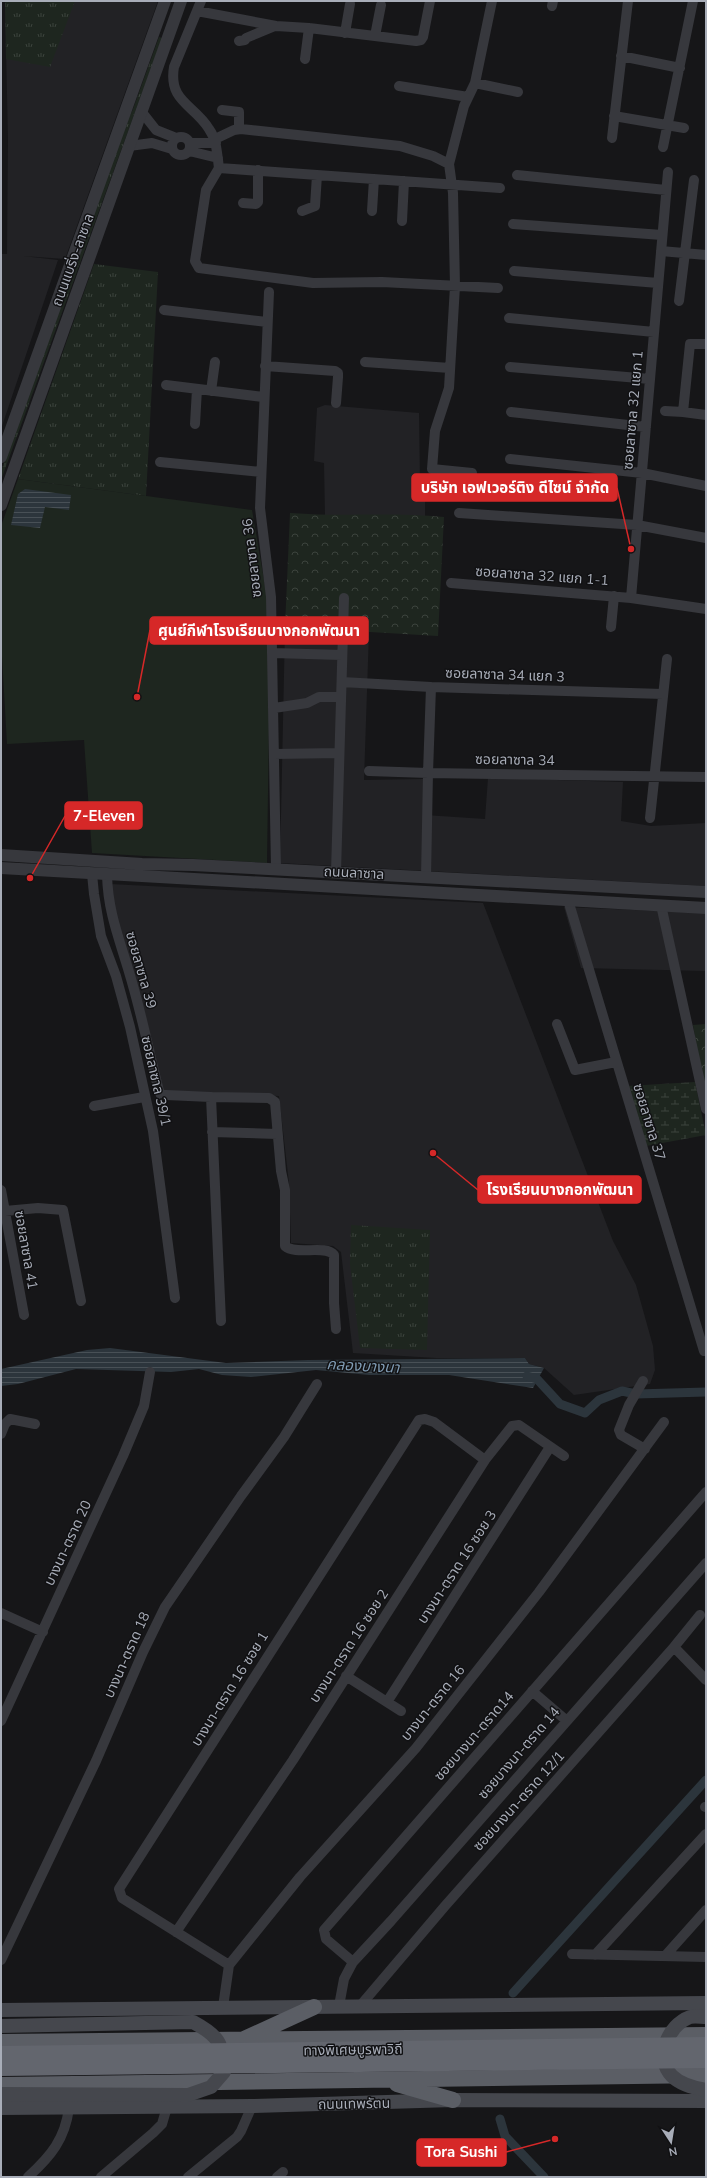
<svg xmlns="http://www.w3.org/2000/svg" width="707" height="2178" viewBox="0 0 707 2178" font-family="'Nunito Sans','Noto Sans Thai',sans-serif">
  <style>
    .built { fill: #222225 }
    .grass { fill: url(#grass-tufts) }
    .forest { fill: url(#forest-crowns) }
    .wetland { fill: url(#wetland-marsh) }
    .park { fill: #1e261f }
    .water { fill: url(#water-rules) }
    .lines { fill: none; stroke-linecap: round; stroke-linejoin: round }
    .canal { stroke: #2c353c; stroke-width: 9 }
    .minor { stroke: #37383d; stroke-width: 10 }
    .tertiary { stroke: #37383d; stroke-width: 12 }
    .secondary { stroke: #45474d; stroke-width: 14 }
    .trunk { stroke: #5b5e65; stroke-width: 16 }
    .secondary-bridge { stroke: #45474d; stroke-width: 14 }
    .motorway-bridge { stroke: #63666e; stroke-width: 18 }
    .labels { text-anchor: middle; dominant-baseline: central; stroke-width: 3; stroke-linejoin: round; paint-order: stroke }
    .street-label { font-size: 14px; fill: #a8adb8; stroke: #111113 }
    .water-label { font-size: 15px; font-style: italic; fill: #7f9bb3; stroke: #111113 }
    .leader { fill: none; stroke: #d62828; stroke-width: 1.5 }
    .callout-dot { fill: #d62828; stroke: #111113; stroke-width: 1.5 }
    .callout { fill: #d62828; stroke: #d62828; stroke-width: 1.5 }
    .callout-label { font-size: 15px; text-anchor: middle; font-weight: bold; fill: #fff }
  </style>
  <defs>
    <pattern id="grass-tufts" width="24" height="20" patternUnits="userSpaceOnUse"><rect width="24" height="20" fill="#1e261f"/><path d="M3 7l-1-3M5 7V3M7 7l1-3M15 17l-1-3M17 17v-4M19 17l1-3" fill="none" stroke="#3c433d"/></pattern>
    <pattern id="forest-crowns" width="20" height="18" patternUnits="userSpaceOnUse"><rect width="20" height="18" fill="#1e261f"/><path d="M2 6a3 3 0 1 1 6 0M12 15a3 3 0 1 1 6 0" fill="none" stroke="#3c433d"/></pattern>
    <pattern id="wetland-marsh" width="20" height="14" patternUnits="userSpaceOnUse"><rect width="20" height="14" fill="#1e261f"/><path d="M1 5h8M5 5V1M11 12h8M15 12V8" fill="none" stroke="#3c433d"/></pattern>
    <pattern id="water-rules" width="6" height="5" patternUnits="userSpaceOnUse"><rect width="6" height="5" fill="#2c353c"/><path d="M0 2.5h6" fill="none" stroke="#485056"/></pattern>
  </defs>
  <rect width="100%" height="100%" fill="#161618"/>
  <!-- built -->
  <path class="built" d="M5 1H158L65 259 23 256 58 260 1 429V254H7L8 140Z
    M325 405 419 413 420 483 425 484V516H325L324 463 314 461 317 408Z
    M285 627 369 632 364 780 423 779 425 815 485 819 488 778 623 782 621 821 651 826 706 823V886L280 863Z
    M110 884 483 903 613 1241 636 1285 653 1346 655 1370 650 1384 574 1395 544 1368 529 1364 525 1358H436L353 1353 341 1252 333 1246 291 1243 289 1183 279 1096 162 1092 118 933Z
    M564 907 706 913V971L581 968Z"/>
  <!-- grass -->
  <path class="grass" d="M5 1H75L50 67 6 59Z
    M159 37 162 38 1 480V471L121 135 133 109Z
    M94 264 158 272 146 496 18 479Z
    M351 1225 430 1230 427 1350 360 1348 350 1264Z"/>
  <!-- forest -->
  <path class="forest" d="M290 513C341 517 393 512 444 517L438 636 285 627Z
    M706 1024V1082H703L693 1025Z"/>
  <!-- wetland -->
  <path class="wetland" d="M695 1082 706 1135 646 1146 627 1086Z"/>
  <!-- park -->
  <path class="park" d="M18 479 252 510 267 597 270 653 267 863 92 853 84 740 7 744 1 639V526Z"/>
  <!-- water -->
  <path class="water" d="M25 489 71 495 69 510 45 507 40 528 11 525 18 494Z
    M110 1348 226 1363 308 1360 525 1358 529 1364 544 1368 533 1388 449 1375H369L316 1370 251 1377 222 1375 199 1369 171 1372 76 1369 18 1384 1 1386V1369L87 1350Z"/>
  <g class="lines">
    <!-- canal -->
    <path class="canal" d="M527 1376 537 1379 560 1404 585 1413 599 1400 622 1391 636 1394 706 1392
      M513 1993 706 1780
      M500 2119 505 2136 544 2177"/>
    <!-- minor -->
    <path class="minor" d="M201 1 174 67C168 102 195 105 209 129 217 140 217 154 219 168L206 190 195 261 199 268 313 283 382 282 498 288
      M552 6 553 1
      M197 11 276 26 309 28 416 41 421 40 423 37 430 1
      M345 33 350 4
      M375 36 381 5
      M239 41 245 40 246 38 275 26
      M621 56 680 68
      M305 59 309 28
      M475 83 518 92
      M399 86 468 97
      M222 110 239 112V129
      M141 111 156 130 176 138
      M614 116 684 128
      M172 146a9 9 0 1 1 18 0a9 9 0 1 1-18 0Z
      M612 138 628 1
      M215 139 234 130 241 129 400 146 433 156 449 164
      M190 143H216
      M129 146 152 143 172 149
      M663 147 693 1
      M189 151 218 158
      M219 168 500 188
      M668 172 631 598 706 609
      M517 175 666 190
      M243 203 256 204 258 202V170
      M302 211 315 206 317 175
      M372 211 374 179
      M402 221 404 181
      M513 224 662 235
      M661 251 706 255
      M514 271 658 283
      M269 292 260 508 271 597 276 869
      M679 301 694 180
      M164 310 267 322
      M509 318 654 332
      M365 362 450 368
      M265 366 335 371 338 373V377L336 403
      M510 367 650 379
      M166 385 263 397
      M211 391 215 362
      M665 411 683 412 690 344H706
      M511 412 646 427
      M683 412 706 415
      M195 424 197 389
      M510 459 642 473 706 486
      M160 462 261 472
      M472 473 432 469 435 431 449 388 455 286 453 193 449 164 464 106 475 83 492 1
      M459 513 637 525 706 538
      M451 583 631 598
      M611 627 614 596
      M273 653 342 655
      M342 682 431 687
      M274 708 307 703 319 697H341
      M274 754 339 753
      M369 771 428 773 431 687 663 694
      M650 818 667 659
      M336 872 344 598
      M92 874 94 894 101 936 116 976 130 1027 153 1131 175 1298
      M107 875C108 912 119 938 129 972 141 1011 149 1052 159 1091L161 1095H166L211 1097 221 1321
      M426 877 428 773 706 777
      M568 900 704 1351
      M661 905 706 1109
      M557 1024 575 1070 616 1062
      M211 1097 269 1098 275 1102 281 1171 285 1190V1246C296 1256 325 1244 334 1255V1303L336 1329
      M94 1106 144 1097
      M212 1132 277 1134
      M1 1190 24 1315
      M5 1211 38 1208 63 1210 81 1301
      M643 1381 629 1405 619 1430 621 1435 645 1449
      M1 1434 5 1424 10 1419 35 1424
      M1 1613 43 1632
      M674 1647 706 1680
      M346 1676 401 1711
      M532 1691 567 1721
      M387 1702 550 1447
      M1 1721 123 1456 144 1406 150 1372
      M705 1807H706
      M176 1932 293 1760 485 1460 512 1426 519 1425 564 1456
      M572 1954 706 1957
      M595 1955 706 1834
      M665 1956 706 1910
      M1 1960 96 1761 143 1652 165 1607 241 1496 284 1437 317 1384
      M353 1962 326 1939 324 1930 706 1492
      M229 1965 122 1898 119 1889 419 1420 425 1419 434 1422 485 1460
      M339 2006 344 1979 353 1962 391 1921 706 1563
      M360 2006 445 1906 674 1647 700 1615
      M223 2007 229 1965 300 1877 416 1748 539 1592 664 1422
      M28 2177C51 2156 65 2139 69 2108
      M101 2177 153 2133 162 2124 167 2107
      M188 2177 237 2137 241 2131 252 2106
      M277 2177 283 2172"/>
    <!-- tertiary -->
    <path class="tertiary" d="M1 457 165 1
      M1 505 181 1
      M1 855 142 864 193 865 706 892
      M1 868 706 908"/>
    <!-- secondary -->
    <path class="secondary" d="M1 2010 706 2003
      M1 2108 252 2106 453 2100 706 2101"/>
    <!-- trunk -->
    <path class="trunk" d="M244 2039 314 2007
      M1 2042 706 2035
      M397 2084 453 2100
      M1 2085 706 2075"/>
    <!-- secondary-bridge -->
    <path class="secondary-bridge" d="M706 2017C701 2017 695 2016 690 2017 668 2025 654 2058 672 2076 681 2085 694 2088 706 2090
      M1 2026 193 2022C219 2036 223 2043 224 2072L211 2087 188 2095 1 2094"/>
    <!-- motorway-bridge -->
    <path class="motorway-bridge" d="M1 2055 706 2046
      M1 2067 706 2059"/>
  </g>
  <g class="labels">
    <!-- street labels -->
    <g class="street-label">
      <text transform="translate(73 260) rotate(-70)">ถนนแบริ่ง-ลาซาล</text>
      <text transform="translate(633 410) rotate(-85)">ซอยลาซาล 32 แยก 1</text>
      <text transform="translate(252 558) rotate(-97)">ซอยลาซาล 36</text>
      <text transform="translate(542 576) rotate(4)">ซอยลาซาล 32 แยก 1-1</text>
      <text transform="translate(505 675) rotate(2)">ซอยลาซาล 34 แยก 3</text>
      <text transform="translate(515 760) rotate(1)">ซอยลาซาล 34</text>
      <text transform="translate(354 873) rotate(3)">ถนนลาซาล</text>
      <text transform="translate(141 970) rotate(74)">ซอยลาซาล 39</text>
      <text transform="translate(156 1081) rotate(77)">ซอยลาซาล 39/1</text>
      <text transform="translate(649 1122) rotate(73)">ซอยลาซาล 37</text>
      <text transform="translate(26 1250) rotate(80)">ซอยลาซาล 41</text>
      <text transform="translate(68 1543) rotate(-65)">บางนา-ตราด 20</text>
      <text transform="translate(457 1567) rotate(-57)">บางนา-ตราด 16 ซอย 3</text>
      <text transform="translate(349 1646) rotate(-57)">บางนา-ตราด 16 ซอย 2</text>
      <text transform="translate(127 1655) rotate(-66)">บางนา-ตราด 18</text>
      <text transform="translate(230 1689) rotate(-58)">บางนา-ตราด 16 ซอย 1</text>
      <text transform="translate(433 1703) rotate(-51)">บางนา-ตราด 16</text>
      <text transform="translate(474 1736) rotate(-49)">ซอยบางนา-ตราด14</text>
      <text transform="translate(519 1753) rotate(-49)">ซอยบางนา-ตราด 14</text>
      <text transform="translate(519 1801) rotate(-48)">ซอยบางนา-ตราด 12/1</text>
      <text transform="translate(353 2050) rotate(-1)">ทางพิเศษบูรพาวิถี</text>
      <text transform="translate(354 2104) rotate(-1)">ถนนเทพรัตน</text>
    </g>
    <!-- water labels -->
    <g class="water-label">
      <text transform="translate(363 1366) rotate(3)">คลองบางนา</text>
    </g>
  </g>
  <!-- callouts -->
  <path class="leader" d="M631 549L617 488M137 697L150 630M30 878L65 816M433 1153L478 1190M555 2139L506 2152"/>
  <g class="callout-dot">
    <circle cx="631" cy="549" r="4"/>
    <circle cx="137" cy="697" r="4"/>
    <circle cx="30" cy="878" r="4"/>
    <circle cx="433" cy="1153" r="4"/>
    <circle cx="555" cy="2139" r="4"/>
  </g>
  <g class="callout">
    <rect x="412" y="474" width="205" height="27" rx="4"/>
    <rect x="150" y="617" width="218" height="27" rx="4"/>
    <rect x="65" y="802" width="77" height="27" rx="4"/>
    <rect x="478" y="1176" width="163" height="27" rx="4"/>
    <rect x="417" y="2139" width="89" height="27" rx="4"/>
  </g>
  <g class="callout-label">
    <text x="515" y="493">บริษัท เอฟเวอร์ติง ดีไซน์ จำกัด</text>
    <text x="259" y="636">ศูนย์กีฬาโรงเรียนบางกอกพัฒนา</text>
    <text x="104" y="821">7-Eleven</text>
    <text x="560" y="1195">โรงเรียนบางกอกพัฒนา</text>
    <text x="461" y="2157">Tora Sushi</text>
  </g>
  <!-- border -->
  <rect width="707" height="2178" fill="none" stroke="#a8adb8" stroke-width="4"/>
  <!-- north arrow -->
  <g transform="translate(671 2142) rotate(168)" stroke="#111113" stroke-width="3" paint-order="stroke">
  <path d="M0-3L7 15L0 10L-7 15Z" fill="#a8adb8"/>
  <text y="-6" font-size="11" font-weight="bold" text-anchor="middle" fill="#a8adb8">N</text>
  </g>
</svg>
